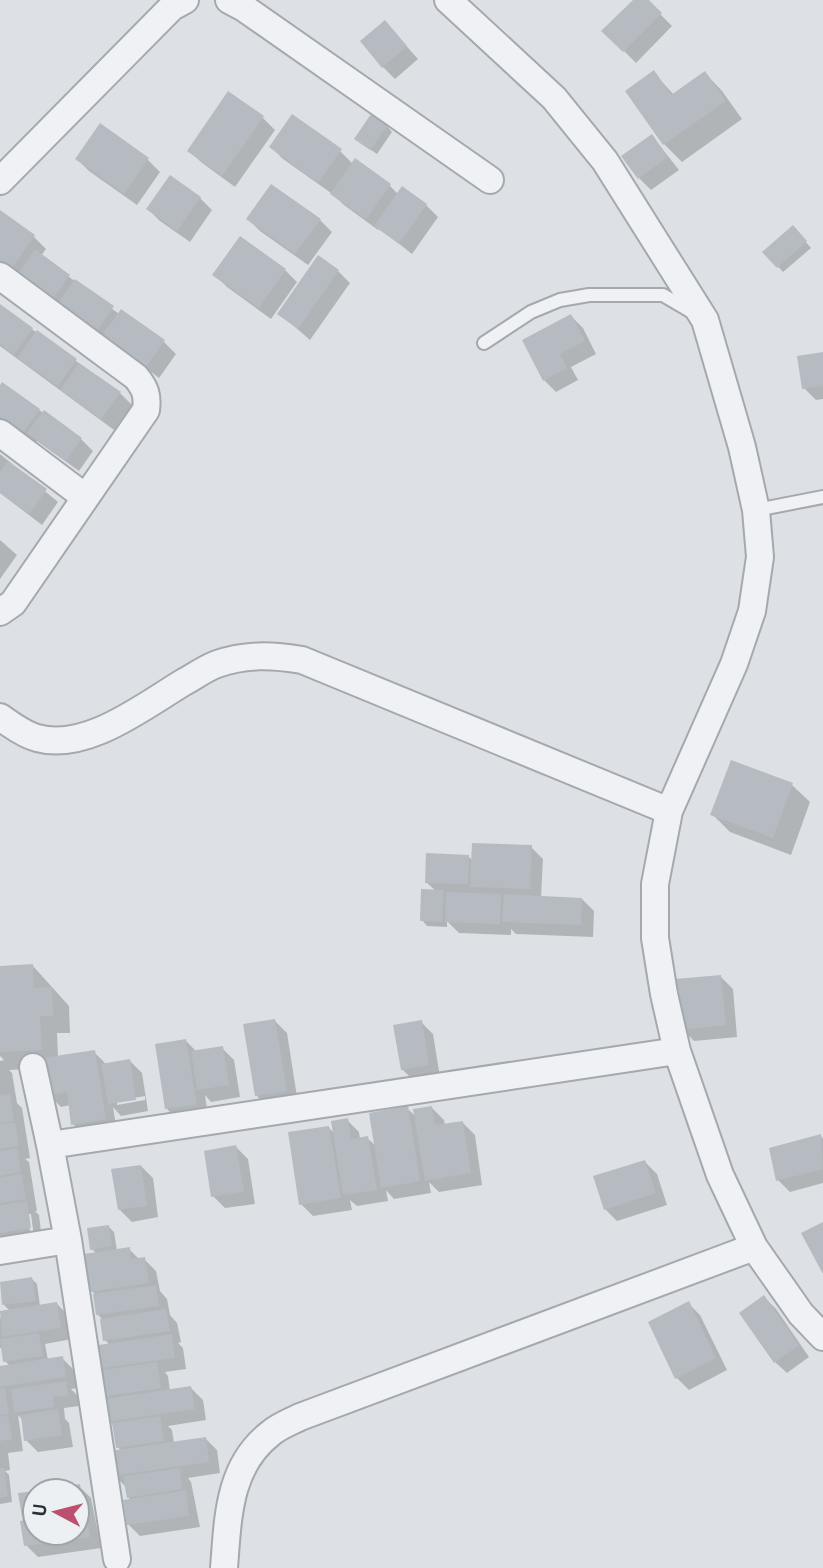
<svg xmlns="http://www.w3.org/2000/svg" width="823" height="1568" viewBox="0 0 823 1568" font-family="'PT Sans',sans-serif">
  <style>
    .shadow { fill: #0003; fill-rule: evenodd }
    .building { fill: #b5bbc1 }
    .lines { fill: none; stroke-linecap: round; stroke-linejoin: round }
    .service-casing { stroke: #a3a9ae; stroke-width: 16 }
    .minor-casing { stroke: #a3a9ae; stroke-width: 30 }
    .service { stroke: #eff1f4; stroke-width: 12 }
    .minor { stroke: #eff1f4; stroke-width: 26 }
  </style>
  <rect width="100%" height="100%" fill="#dde1e5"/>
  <!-- shadow -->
  <path class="shadow" d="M635 0H646L672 26 636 63 604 31Z
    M385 22 418 59 395 79 383 67Z
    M654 73 674 95 705 73 722 91 742 119 682 162 664 144 627 91Z
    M228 94 263 118 275 130 235 187 201 162 189 150Z
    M387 126 392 132 377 154 362 144Z
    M652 136 679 170 651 190 639 178Z
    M271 147 340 151 353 164 389 185 398 194 426 205 438 217 412 254 379 228 378 230 344 205 331 193 283 159Z
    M77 159 148 160 160 172 137 205 89 171Z
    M171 178 200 198 212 210 190 242 160 221 148 209Z
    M0 212 34 237 46 249 41 256 119 314 121 311 164 342 176 354 159 378 110 341 0 266Z
    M248 219 320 220 332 232 308 265 260 231Z
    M793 227 811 248 783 272 765 252Z
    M285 270 297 282 271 319 227 287 215 275Z
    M338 271 350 283 310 340 280 314Z
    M0 306 120 393 132 405 114 430 0 346Z
    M571 316 583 328 596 354 571 367 578 380 556 392 544 380Z
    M823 354V399L816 400 804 388Z
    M0 388 39 410 81 439 93 451 79 471 37 441 36 444 0 418Z
    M0 454 58 502 42 525 0 493Z
    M0 540 17 555 0 579Z
    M732 762 792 785 810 802 791 855 730 832 712 814Z
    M531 847 543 859 541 898 582 899 594 911 593 937 516 934 511 929V935L459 933 447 921V927L427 926 422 920 436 891 426 882 468 856 473 861Z
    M33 966 69 1006 70 1033H57L58 1057 94 1052 107 1065 130 1061 142 1073 148 1111 121 1116 113 1107 117 1131 85 1136 73 1124 70 1105 61 1107 49 1095 45 1068 9 1070 12 1073 17 1103 22 1108 30 1158 25 1159 29 1162 37 1211H35L39 1215 42 1240 0 1246V1061L4 1060 0 1056V968ZM145 1096V1100L117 1105V1101ZM27 1214H31L34 1237H31Z
    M721 977 733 989 737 1037 694 1041 682 1029Z
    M275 1021 287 1033 298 1103 269 1108 257 1096Z
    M421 1022 433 1034 440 1077 414 1081 402 1069Z
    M186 1041 197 1052 222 1048 234 1060 240 1097 211 1102 205 1095 208 1116 179 1121 167 1109Z
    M407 1108 416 1117 432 1108 444 1120 445 1126 463 1123 475 1135 482 1185 439 1192 429 1182 431 1193 394 1199 386 1190 388 1201 357 1206 350 1200 352 1210 313 1216 301 1204 329 1128 335 1134 347 1120 359 1132 360 1139 367 1138 376 1146Z
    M821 1136 823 1139V1183L790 1192 778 1180Z
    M236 1147 248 1159 255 1204 225 1208 213 1196Z
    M645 1162 657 1174 667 1205 617 1221 605 1209Z
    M141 1166 153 1178 158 1217 132 1222 120 1210Z
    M108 1226 114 1232 117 1251 129 1249 140 1260 144 1259 156 1271 160 1291 167 1299 170 1315 177 1323 181 1342 178 1343 183 1348 186 1369 165 1372 168 1376 170 1391 191 1388 203 1400 206 1420 168 1426 172 1430 174 1443 205 1438 217 1450 220 1473 188 1478 191 1482 200 1527 140 1536 128 1524 131 1500 128 1497 127 1488 115 1476 121 1451 118 1447 115 1427 109 1421 97 1369 110 1345 105 1340 102 1319 98 1315 95 1294 92 1291 97 1254 92 1249Z
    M31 1278 37 1284 40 1306 57 1304 69 1316 72 1339 45 1344 48 1360 62 1358 74 1370 77 1388 71 1389 77 1395 79 1406 64 1408 65 1419 69 1423 73 1447 38 1452 26 1440 23 1420 18 1415 23 1451 8 1453 10 1470 5 1471 9 1475 12 1502 0 1504V1368L10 1366 5 1361 3 1348H0V1318L10 1311 4 1305Z
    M764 1297 776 1309 809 1357 787 1373 775 1362Z
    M688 1303 700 1315 727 1370 689 1390 677 1378Z
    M79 1486 91 1498 101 1548 38 1557 26 1545 28 1522 23 1516 35 1493V1533H77V1491H45Z"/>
  <!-- building -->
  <path class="building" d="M633 0H649L662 13 623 52 601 31Z
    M385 20 407 46 382 68 360 41Z
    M654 70 671 95 705 71 726 101 663 145 625 91Z
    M228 91 264 116 222 176 187 151Z
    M292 114 342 149 318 183 269 147Z
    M371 114 388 125 370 150 354 139Z
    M100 123 149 158 124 194 75 159Z
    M652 134 668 157 638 179 621 156Z
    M355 158 391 184 366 219 330 194Z
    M170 175 201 197 177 231 146 209Z
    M271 184 321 219 295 254 246 219Z
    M402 186 427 204 399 244 374 226Z
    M0 210 35 235 10 271 0 264Z
    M793 225 807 241 777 268 762 252Z
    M240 236 286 269 259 308 212 275Z
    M35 249 70 275 52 300 17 275Z
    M318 255 339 270 298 329 277 314Z
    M75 279 114 306 97 331 58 303Z
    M0 304 33 328 14 355 0 344Z
    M121 309 165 340 146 367 102 335Z
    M571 314 585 341 560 354 567 368 543 381 522 340Z
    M37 330 77 359 58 386 17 358Z
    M823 352V386L802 389 797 356Z
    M79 363 121 392 101 419 60 390Z
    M2 382 40 409 23 433 0 417V385Z
    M44 410 82 438 66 461 27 433Z
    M8 461 47 489 29 514 0 493V472Z
    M731 760 793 783 773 838 710 815Z
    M472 843 532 845 530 889 470 887Z
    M426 853 469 855 468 884 425 883Z
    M421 889 444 890 442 922 420 921Z
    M446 892 501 894 500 924 445 922Z
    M504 894 582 898 581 925 502 922Z
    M33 964 34 988 52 987 53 1016H40L42 1050 0 1052V966Z
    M721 975 726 1025 680 1030 675 979Z
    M275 1019 287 1091 255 1096 243 1024Z
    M422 1020 429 1065 401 1070 393 1025Z
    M186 1039 197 1105 165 1109 155 1044Z
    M223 1046 229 1085 197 1090 191 1051Z
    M95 1050 106 1119 71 1125 67 1092 48 1096 42 1058Z
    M130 1059 136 1100 108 1104 101 1064Z
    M10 1094 14 1121 0 1123V1095Z
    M408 1106 420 1181 381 1188 369 1113Z
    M432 1106 435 1125 463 1121 471 1173 425 1181 413 1109Z
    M348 1118 351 1139 368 1136 377 1190 343 1195 331 1121Z
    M15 1122 19 1146 0 1149V1124Z
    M329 1126 341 1198 299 1205 288 1132Z
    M821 1134 823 1169 776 1181 769 1148Z
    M236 1145 244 1192 211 1197 204 1151Z
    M17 1148 21 1172 0 1176V1151Z
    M645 1160 656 1193 604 1210 593 1176Z
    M141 1165 147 1206 118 1210 111 1169Z
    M22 1174 26 1199 0 1203V1177Z
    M27 1201 31 1228 0 1233V1205Z
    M823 1222V1274L801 1233Z
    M109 1225 112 1246 90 1250 87 1228Z
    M130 1247 131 1259 145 1257 149 1283 90 1292 84 1254Z
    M32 1277 36 1301 2 1305 0 1282Z
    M156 1285 159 1306 96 1315 93 1294Z
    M764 1295 799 1345 774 1363 739 1313Z
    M689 1301 716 1358 675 1379 648 1322Z
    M57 1302 61 1328 2 1337 0 1311Z
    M166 1309 170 1331 103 1341 100 1319Z
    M39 1333 43 1356 3 1362 0 1339Z
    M172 1334 175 1358 96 1369 92 1346Z
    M63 1356 66 1377 0 1387V1366Z
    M157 1362 161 1388 100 1397 96 1371Z
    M66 1381 68 1395 53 1397 54 1407 14 1413 11 1389Z
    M191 1386 195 1409 108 1422 104 1399Z
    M5 1388 9 1414 0 1415V1389Z
    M58 1409 62 1435 24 1441 21 1415Z
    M8 1415 12 1439 0 1441V1417Z
    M160 1416 164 1441 116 1448 112 1423Z
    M206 1437 209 1462 113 1476 109 1451Z
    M0 1468H4L8 1496 0 1498Z
    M180 1468 182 1489 127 1498 123 1476Z
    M80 1484 83 1508 77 1509V1491H44Z
    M186 1490 189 1516 127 1525 123 1500Z
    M35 1491V1515L22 1517 18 1493Z
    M86 1511 90 1537 24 1546 20 1521 35 1519V1533H77V1512Z"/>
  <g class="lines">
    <!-- service casing -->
    <g class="service-casing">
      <path id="service" d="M484 343 531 312 560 300 589 295H663L692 312
        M756 510 823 497"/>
    </g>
    <!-- minor casing -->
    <g class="minor-casing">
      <path id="minor" d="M229 0 244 8 490 180
        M448 0 554 98 605 161 705 320 742 447 756 510 760 557 752 611 734 664 669 811 655 884V938L664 994 677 1051 720 1175 754 1247 801 1314 823 1337
        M0 181 172 7 185 0
        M0 276 136 377C145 388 148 395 146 410L13 603 0 612
        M0 433 85 497
        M0 717C11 725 25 735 37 738 86 752 144 706 184 682 195 676 206 668 217 664 246 654 272 655 302 660L669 811
        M33 1067 50 1145
        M68 1240 117 1559
        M0 1251 68 1240 50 1145 677 1051
        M224 1568C228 1518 228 1466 271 1433 279 1426 290 1422 300 1417L754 1247"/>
    </g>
    <!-- service -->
    <use href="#service" class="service"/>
    <!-- minor -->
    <use href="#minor" class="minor"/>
  </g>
  <!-- north arrow -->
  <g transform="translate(56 1512) rotate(277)"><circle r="33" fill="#ecf0f3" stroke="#9ea4a9" stroke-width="2"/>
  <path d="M0-5L12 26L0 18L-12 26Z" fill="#bd4f70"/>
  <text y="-10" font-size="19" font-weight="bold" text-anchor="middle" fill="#28313a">U</text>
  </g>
</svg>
